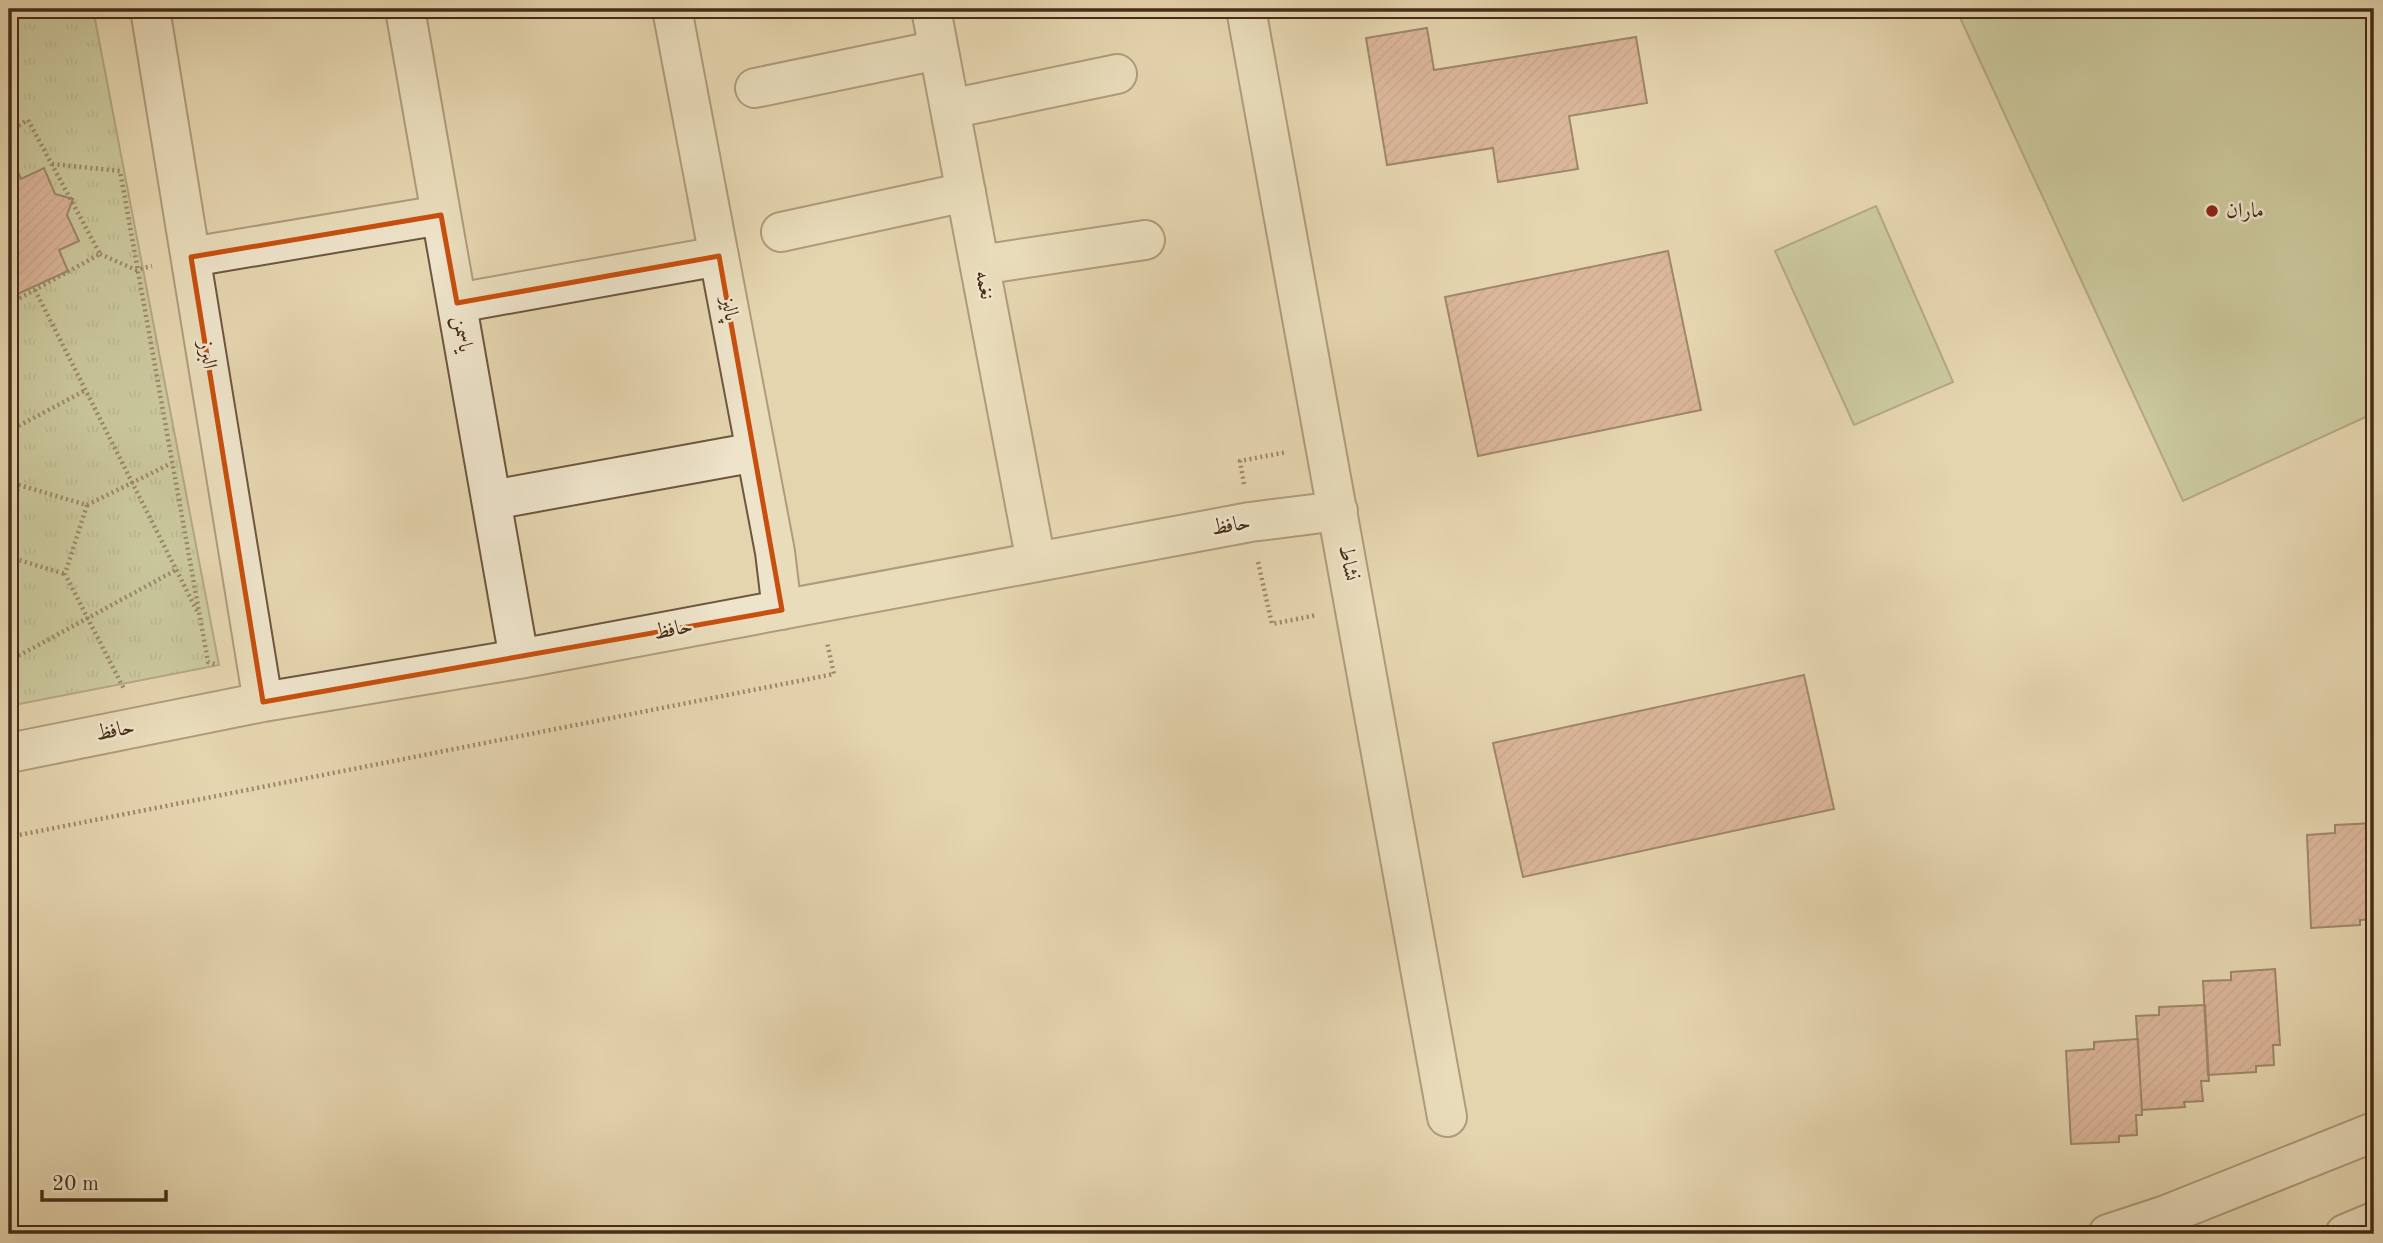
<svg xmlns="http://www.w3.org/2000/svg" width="2383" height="1243" viewBox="0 0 2383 1243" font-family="'Old Standard TT',Amiri,serif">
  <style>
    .grass { fill: #b0be8f; stroke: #7c7454; stroke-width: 2 }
    .park { fill: url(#park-tufts); stroke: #7c7454; stroke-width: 2 }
    .building { fill: url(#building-hatch); stroke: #472b18; stroke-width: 2 }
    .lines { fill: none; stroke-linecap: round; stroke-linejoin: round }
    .minor-casing { stroke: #6e563e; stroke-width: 42 }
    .path { stroke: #472b18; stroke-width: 4.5; stroke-dasharray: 2 3.5; stroke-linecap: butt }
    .minor { stroke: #eee4cb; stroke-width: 38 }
    .marked { fill: none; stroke: #c8500e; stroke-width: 5; stroke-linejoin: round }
    .poi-dot { fill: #8f2418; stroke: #eee4cb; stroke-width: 2.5 }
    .labels { text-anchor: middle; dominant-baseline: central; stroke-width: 5; stroke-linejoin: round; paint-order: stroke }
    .poi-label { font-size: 21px; fill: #472b18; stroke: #eee4cb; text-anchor: start }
    .street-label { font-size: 21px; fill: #472b18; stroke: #eee4cb }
  </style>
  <defs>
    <pattern id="park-tufts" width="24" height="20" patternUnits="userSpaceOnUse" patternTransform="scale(1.75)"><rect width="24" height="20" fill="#b0be8f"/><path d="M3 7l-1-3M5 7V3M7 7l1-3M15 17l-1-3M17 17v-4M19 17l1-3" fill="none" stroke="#919b74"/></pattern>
    <pattern id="building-hatch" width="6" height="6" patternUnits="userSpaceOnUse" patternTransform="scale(1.75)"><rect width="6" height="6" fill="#d19181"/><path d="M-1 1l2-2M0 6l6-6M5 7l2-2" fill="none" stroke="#ab7769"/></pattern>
  </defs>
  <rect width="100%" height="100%" fill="#e5d5af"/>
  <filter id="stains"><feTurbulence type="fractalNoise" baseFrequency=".00286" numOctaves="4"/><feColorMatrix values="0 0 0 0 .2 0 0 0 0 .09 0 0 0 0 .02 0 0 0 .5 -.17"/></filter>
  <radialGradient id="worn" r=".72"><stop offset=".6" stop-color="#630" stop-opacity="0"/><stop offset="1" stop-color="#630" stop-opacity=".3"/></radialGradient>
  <!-- grass -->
  <path class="grass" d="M1956 9H2374V413L2183 501Z
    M1876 206 1953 382 1854 425 1775 251Z"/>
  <!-- park -->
  <path class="park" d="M9 9H93L219 665 9 706Z"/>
  <!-- building -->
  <path class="building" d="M1427 28 1434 70 1636 37 1647 103 1569 116 1578 169 1498 182 1493 148 1387 165 1366 38Z
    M13 160 21 179 44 168 55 194 73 199 67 215 79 241 59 250 68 271 9 298V162Z
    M1668 251 1701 410 1478 456 1445 297Z
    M1804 675 1834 809 1523 877 1493 743Z
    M2374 823V919L2360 920V925L2311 928 2307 835 2335 833V825Z
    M2275 969 2280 1045H2273L2274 1065 2256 1066V1072L2208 1075 2203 981 2231 980V972Z
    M2205 1005 2209 1081H2201L2203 1101 2184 1102 2185 1107 2142 1110 2136 1016 2159 1015V1007Z
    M2138 1039 2142 1115H2136L2137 1135 2119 1136V1142L2071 1144 2066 1051 2094 1049V1042Z"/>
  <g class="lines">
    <!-- minor casing -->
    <g class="minor-casing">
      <path id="minor" d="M150 9 263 702
        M405 9 519 659
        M672 9 775 552 782 610
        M931 9 1036 562
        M1246 9 1447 1117
        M755 88 938 50
        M950 109 1117 74
        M781 232 966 192
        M191 257 441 215
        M980 265 1145 240
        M457 303 719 256
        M492 500 756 452
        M9 753 263 702 519 659 1250 522 1338 511
        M2108 1234 2166 1215 2374 1132
        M2345 1234 2374 1222"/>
    </g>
    <!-- path -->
    <path class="path" d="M9 131 28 120 100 254 9 304
      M52 164 120 171 200 617 208 662 215 664
      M100 254 136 270 152 266
      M35 290 197 611
      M9 431 86 390
      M9 465 19 485
      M1244 484 1240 461 1287 452
      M87 505 170 464
      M9 517 19 485 87 505 65 574 124 689
      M9 557 65 574
      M1258 562 1272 624 1317 615
      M9 661 176 570
      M9 837 834 674 827 642"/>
    <!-- minor -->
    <use href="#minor" class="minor"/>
  </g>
  <!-- marked area -->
  <path d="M0 0H2383V1243H0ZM441 215 457 303 719 256 782 610 263 702 191 257Z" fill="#e5d5af" fill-opacity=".55" fill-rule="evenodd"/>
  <path class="marked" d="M441 215 457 303 719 256 782 610 263 702 191 257Z"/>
  <!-- markers -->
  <circle class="poi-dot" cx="2212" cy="211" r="7"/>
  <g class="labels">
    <!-- poi labels -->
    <g class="poi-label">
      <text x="2226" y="211">ماران</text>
    </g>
    <!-- street labels -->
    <g class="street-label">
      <text transform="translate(984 285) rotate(79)">نغمه</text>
      <text transform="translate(729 309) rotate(79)">پالیز</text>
      <text transform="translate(462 334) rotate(80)">یاسمن</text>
      <text transform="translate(207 355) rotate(81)">البرز</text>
      <text transform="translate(1231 526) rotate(-10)">حافظ</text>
      <text transform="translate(1348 563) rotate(80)">نشاط</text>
      <text transform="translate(673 630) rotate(-11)">حافظ</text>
      <text transform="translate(115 731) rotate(-11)">حافظ</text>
    </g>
  </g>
  <!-- margin -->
  <rect width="2383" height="1243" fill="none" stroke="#e5d5af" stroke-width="35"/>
  <rect x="10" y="10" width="2362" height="1222" fill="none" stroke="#472b18" stroke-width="3.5"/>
  <rect x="18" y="18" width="2348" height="1208" fill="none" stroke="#472b18" stroke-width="2"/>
  <!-- scale -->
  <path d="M42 1190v10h124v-10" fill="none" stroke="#472b18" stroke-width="3.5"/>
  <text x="52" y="1190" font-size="21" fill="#472b18" stroke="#eee4cb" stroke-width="5" paint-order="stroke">20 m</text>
  <rect width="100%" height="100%" filter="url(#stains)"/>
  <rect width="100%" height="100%" fill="url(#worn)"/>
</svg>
